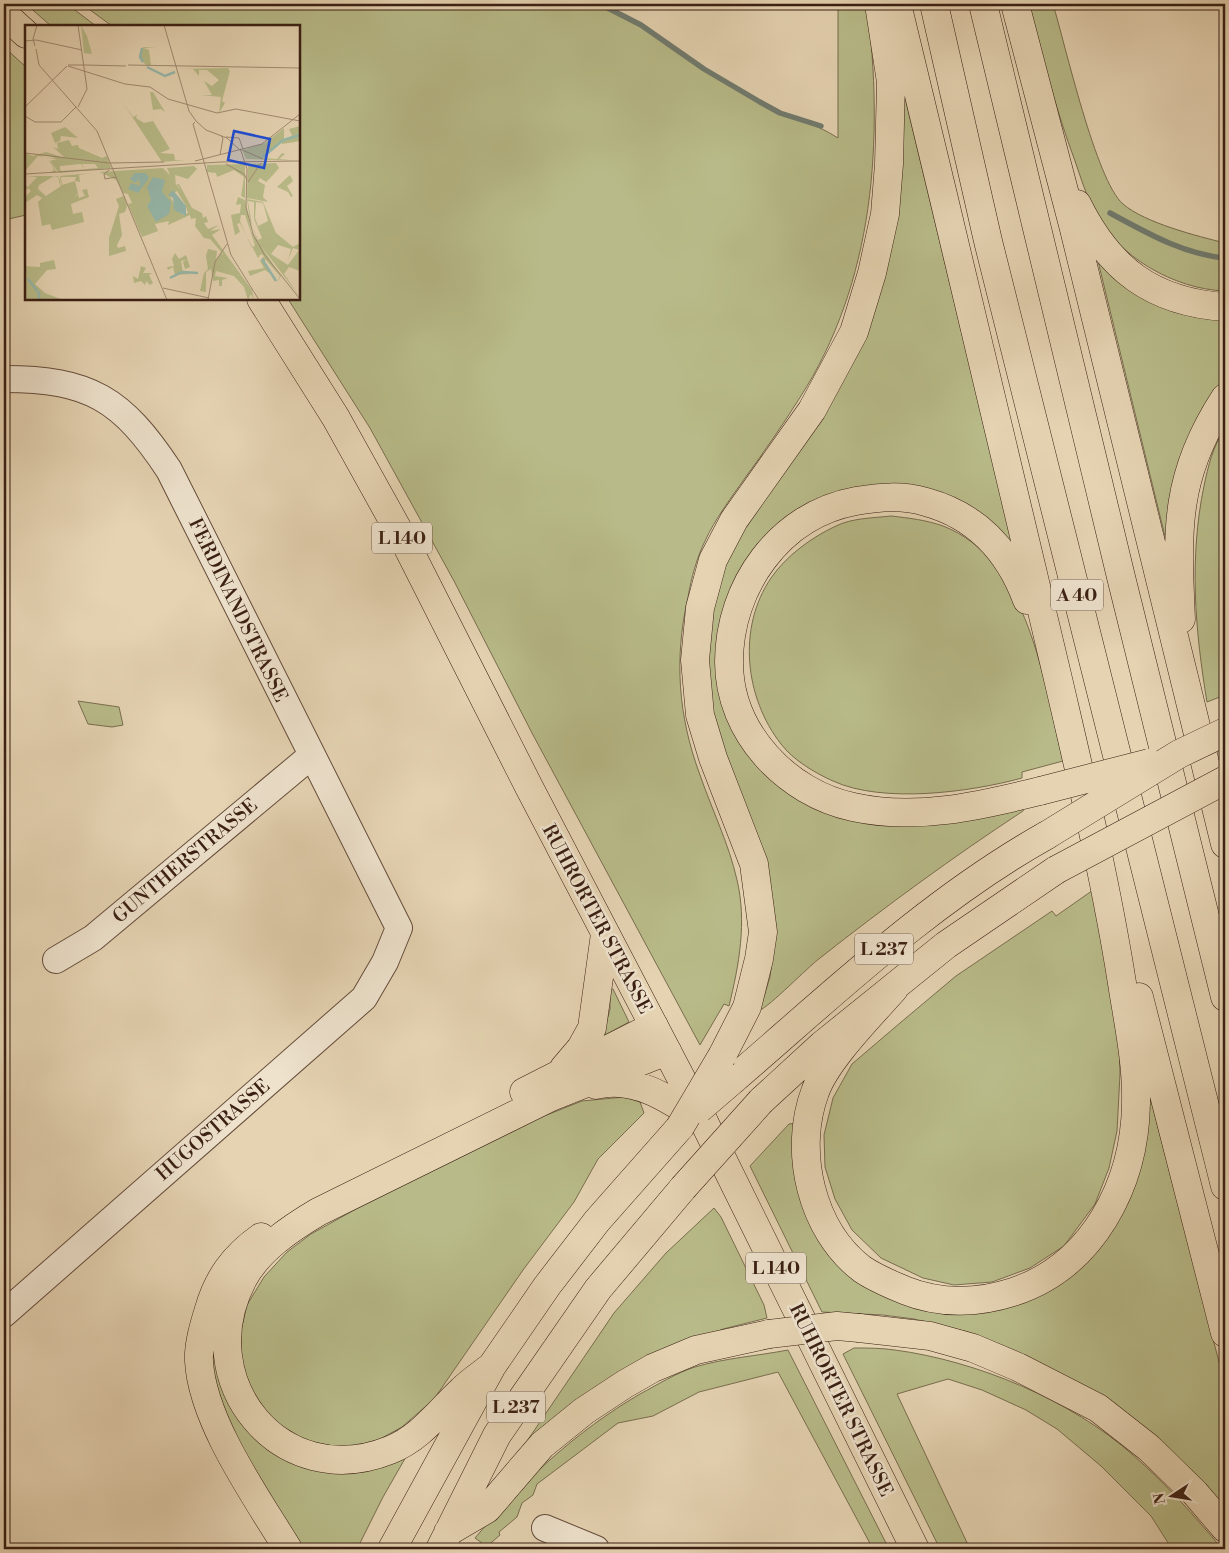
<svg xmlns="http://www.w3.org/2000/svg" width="1229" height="1553" viewBox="0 0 1229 1553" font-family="'Libre Bodoni',serif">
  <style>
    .green { fill: #b8bb89; stroke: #796d4e }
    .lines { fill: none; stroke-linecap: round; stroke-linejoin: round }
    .stream { stroke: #717b6f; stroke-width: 5.5 }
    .minor-casing { stroke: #654c3b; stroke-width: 28 }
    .major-casing { stroke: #3a1f13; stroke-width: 29 }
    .highway-casing { stroke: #3a1f13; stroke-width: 29 }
    .minor { stroke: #eee2cd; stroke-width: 26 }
    .major { stroke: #e5d3b2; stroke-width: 28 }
    .highway { stroke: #e5d3b2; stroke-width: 28 }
    .highway-bridge-casing { stroke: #3a1f13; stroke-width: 29; stroke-linecap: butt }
    .highway-bridge { stroke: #e5d3b2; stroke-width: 28 }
    .labels { text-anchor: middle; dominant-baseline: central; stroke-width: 5; stroke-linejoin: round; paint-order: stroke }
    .shield { fill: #eee2cd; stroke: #705a4b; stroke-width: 1 }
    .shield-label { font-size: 18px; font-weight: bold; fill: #3a1f13 }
    .street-label { font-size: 19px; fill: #3a1f13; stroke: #eee2cd }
    .inset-river { fill: none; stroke: #96b8ac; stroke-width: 2.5 }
    .inset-road { fill: none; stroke: #a18b72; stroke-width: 1 }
    .view { fill: #1d4ed8; fill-opacity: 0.15; stroke: #1d4ed8; stroke-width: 2.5 }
    .inset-edge { fill: none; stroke: #3a1f13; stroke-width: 2.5 }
  </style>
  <rect width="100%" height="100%" fill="#e5d3b2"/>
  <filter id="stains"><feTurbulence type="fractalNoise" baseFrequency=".004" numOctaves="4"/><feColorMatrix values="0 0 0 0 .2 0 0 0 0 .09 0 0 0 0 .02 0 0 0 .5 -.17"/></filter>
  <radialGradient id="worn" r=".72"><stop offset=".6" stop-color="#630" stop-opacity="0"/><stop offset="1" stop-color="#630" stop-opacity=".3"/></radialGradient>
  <!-- green -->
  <path class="green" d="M26 4H67L96 26H51Z
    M82 4H600C638 21 669 47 703 69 721 81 740 91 759 102 785 117 814 122 838 138V4H867C884 139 875 282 799 399 782 426 764 452 745 478 731 498 715 519 705 541 697 557 691 579 688 597 674 658 678 716 700 775 712 810 729 844 737 880 747 922 739 965 729 1006L724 1004 700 1045 532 733 454 581 370 428 288 299H299V26H112Z
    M1029 4H1053C1065 44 1096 181 1123 204 1145 223 1197 236 1225 243V291C1174 289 1118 257 1094 211 1086 195 1081 178 1075 161 1056 110 1042 57 1029 4Z
    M4 47 26 67V215L4 220Z
    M898 69 1014 549 940 499 789 522 721 667 810 801 1024 807 1023 811C953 857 886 906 820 958 808 967 769 1007 760 1010L770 977 772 962 712 722 703 650 723 557 846 364Z
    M1096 253 1225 313V386L1171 561Z
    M1225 429V695L1207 702C1195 630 1189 558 1204 486 1208 467 1213 445 1225 429Z
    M891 516C909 518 926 520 943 526 1029 559 1044 684 1063 761L1022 772V778C971 792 883 804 833 781 815 773 793 760 781 744 745 698 737 628 771 578 786 556 812 537 836 526 852 518 873 518 891 516Z
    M78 701 119 707 123 725 112 727 88 724Z
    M1096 888 1118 1009 1120 1074 1117 1131 1109 1168 1095 1204 1064 1246 1030 1268 992 1282 954 1285 923 1278 881 1258 852 1230 835 1199 825 1167 824 1135 833 1098 852 1064 900 1023 956 976 1052 911 1056 916Z
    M610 989H613L629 1022 603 1036 610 1009Z
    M1146 1081 1225 1385V1517L1012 1351 968 1332 914 1319 883 1315 822 1312 750 1166 789 1124 798 1123 804 1203 912 1301 1074 1268Z
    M624 1097 640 1102 644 1113 598 1159 574 1202 523 1270 434 1399 402 1427 371 1444 339 1448 305 1440 276 1422 259 1403 246 1380 241 1359V1331L247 1305 264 1277 287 1252 311 1234 356 1209 534 1120 582 1101Z
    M714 1208 721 1217 764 1305 767 1318 723 1329 685 1345 523 1447 614 1313 666 1253Z
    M237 1276 229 1397 355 1470 375 1468 407 1455 383 1497 357 1549H296L256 1486 204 1367Z
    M854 1348C867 1348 882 1348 895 1350 977 1361 1071 1400 1133 1455 1165 1483 1195 1516 1222 1549H1172L1151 1516 1101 1466 1057 1429 1026 1410 982 1390 948 1379 897 1394 970 1549H940L843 1354Z
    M788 1350 889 1549H873L778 1372 699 1392 653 1416 618 1423 537 1484 533 1495 522 1503 517 1517 499 1532 500 1535 484 1549H479L482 1543 475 1538C523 1481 575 1432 640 1394 657 1385 676 1373 695 1367 725 1358 757 1356 788 1350Z"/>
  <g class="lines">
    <!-- stream -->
    <path class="stream" d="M600 4 641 25 704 69 760 102 780 113 821 126
      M1110 213C1147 233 1183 254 1225 258"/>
    <!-- minor casing -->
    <g class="minor-casing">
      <path id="minor" d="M4 379C90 379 122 399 169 470L399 928 385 962 364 998 4 1314
        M56 960 93 938 311 756
        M545 1528 596 1549"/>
    </g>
    <!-- major casing -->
    <g class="major-casing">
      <path id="major" d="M4 14 26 34
        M261 299 336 418 406 544 529 787 704 1122 915 1549"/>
    </g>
    <!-- highway casing -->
    <g class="highway-casing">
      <path id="highway" d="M934 4 988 241 1225 1186
        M983 4 1121 577 1225 997
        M1015 4 1073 225 1225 844
        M1077 204C1109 269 1152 302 1225 307
        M1027 600C1009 551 977 516 926 502 902 495 880 497 856 501 779 515 729 587 729 662 729 733 787 793 853 807 916 821 979 806 1040 791
        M1181 619C1177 530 1174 476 1225 398
        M894 989C871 1015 826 1060 815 1092 793 1151 811 1230 862 1269 875 1278 890 1284 904 1290 939 1304 976 1304 1013 1292 1093 1266 1135 1184 1136 1103 1137 1063 1128 1022 1122 983 1106 882 1082 782 1059 683 1005 456 952 230 897 4
        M1139 997 1225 1333
        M722 1056 747 1007 759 959 763 932 754 864 713 758 700 715 695 660 700 608 713 560 734 520 812 410 854 332 872 273 885 214 889 164 891 82 879 4
        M564 1068 581 1048 592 1028 605 934
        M734 1079C834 993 931 900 1047 835
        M596 1085C636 1075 672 1101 704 1122
        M524 1092 654 1026
        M761 1101 822 1045 946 945 1056 870
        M261 1237C234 1256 218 1278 209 1309 204 1325 198 1345 199 1361 202 1421 257 1498 288 1549
        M859 1328 930 1336 973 1348 1018 1367 1098 1408 1149 1448 1195 1493 1225 1528
        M492 1366C482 1374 471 1381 462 1390 439 1411 421 1438 390 1450 281 1494 189 1381 243 1279 258 1250 291 1228 318 1212L551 1097 667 1051
        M448 1532 487 1509 542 1445 584 1411 625 1384 653 1368 696 1350 769 1334
        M392 1549 492 1366 547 1286 597 1221 680 1127
        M440 1549 497 1435 598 1289 683 1188"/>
    </g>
    <!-- minor -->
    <use href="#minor" class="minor"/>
    <!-- major -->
    <use href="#major" class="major"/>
    <!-- highway -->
    <use href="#highway" class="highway"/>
    <!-- highway-bridge casing -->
    <g class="highway-bridge-casing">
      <path id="highway-bridge" d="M1040 791 1149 763
        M1047 835 1179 754 1225 732
        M1056 870 1225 780
        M699 1109 734 1079
        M680 1127 722 1056
        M683 1188 761 1101
        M769 1334 837 1326 859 1328"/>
    </g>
    <!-- highway-bridge -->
    <use href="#highway-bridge" class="highway-bridge"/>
  </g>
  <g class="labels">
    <!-- shield labels -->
    <g class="shield">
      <rect x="372" y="522.5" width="60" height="31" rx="4"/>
      <rect x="1051" y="579.5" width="52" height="31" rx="4"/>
      <rect x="855" y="933.5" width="58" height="31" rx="4"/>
      <rect x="746" y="1252.5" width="60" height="31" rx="4"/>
      <rect x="487" y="1391.5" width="58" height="31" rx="4"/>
    </g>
    <g class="shield-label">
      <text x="402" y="538">L 140</text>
      <text x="1077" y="595">A 40</text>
      <text x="884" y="949">L 237</text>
      <text x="776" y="1268">L 140</text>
      <text x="516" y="1407">L 237</text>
    </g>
    <!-- street labels -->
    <g class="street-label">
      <text transform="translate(238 610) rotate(64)">FERDINANDSTRASSE</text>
      <text transform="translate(185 861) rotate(-40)">GUNTHERSTRASSE</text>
      <text transform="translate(597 919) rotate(62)">RUHRORTER STRASSE</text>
      <text transform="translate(213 1130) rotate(-41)">HUGOSTRASSE</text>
      <text transform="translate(841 1400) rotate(64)">RUHRORTER STRASSE</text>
    </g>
  </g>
  <!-- overview -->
  <g transform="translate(25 25)">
    <rect width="275" height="275" fill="#e5d3b2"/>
    <path d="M56 0 62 11 67 29 59 28ZM118 22H131L119 23 124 25 126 40H121L115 34ZM203 43 205 46 197 76 200 78 194 88 196 72 176 70H187L179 56 187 61 194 55 182 45H174V51L168 44H153ZM125 67H128L140 87 136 84 128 85ZM98 78 108 92 112 90 111 93 119 98 128 96 145 124 135 128 149 129 150 135H160L137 137ZM275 101V116L257 119 256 116 238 133 252 134 257 128 260 129 254 134 275 136 221 134 217 125 240 118 259 103V114L267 111 264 104ZM40 102 53 113 36 111 35 116 30 118 26 108ZM44 115 47 121 53 120 54 123 77 133 82 131 86 143 34 148 25 136 32 134 23 133H30L24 131 22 130 15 131 21 133 27 139 32 148H25L29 145 27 140 21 133 13 131 0 146V128L8 131 21 127 40 133 28 122 33 124 32 118ZM56 139 59 144 57 139H70L73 143 37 146 35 145V141ZM251 138 254 143 247 151 241 157 235 153 233 156 240 160 238 172 243 177 222 173 223 139ZM220 139V173L216 171 219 152 209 145 192 152 191 148 182 147V140ZM169 141 172 144 163 154 150 150 151 158 148 154 156 167 152 159H154L167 183 177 188 178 193 181 191 183 197 179 198 183 204 194 200 185 206 196 204 187 210 227 265 229 275 226 269 223 275 219 262 209 251 191 246 190 251 203 253 197 255V261H194V255L188 256 186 244 181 247V267L175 266 179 248 183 244 181 231 183 224 192 226 191 235 196 228 199 230 185 214 179 213 170 201 171 193 166 194 165 190 143 200 144 196 130 199 133 206 117 212 103 179 107 178 103 169 98 168 91 155 75 147 138 143 145 150 142 143ZM152 166 161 181 163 188 158 190 152 185 145 171ZM66 148 54 150 55 157 50 156 51 152H36L37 160 50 156 53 168 49 173 53 169 54 173 60 171 57 165 62 164 64 172 46 179 48 189 57 187 59 197 27 205 25 199 17 201 13 177 17 173 12 170 0 178V172L6 166 3 163 0 166V159L3 162 12 152 0 151H33L35 156V161L33 152 29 151 14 160 13 164 21 171 36 161 35 151ZM265 150 268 156 262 161 268 171 266 172 263 167 252 162ZM99 171 102 181 100 187 94 189 97 210 92 220 93 223 100 221 101 226 84 231V213L94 181 91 174ZM213 172 220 175 226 206 256 251 251 258 255 251 240 234V239L250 252 240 245 225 251 223 246 239 243 235 236 239 231 236 229 233 233 215 198 212 199 215 207 210 210 206 190 215 188 216 179 211 180ZM220 190 230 220 227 223 215 196 216 190ZM222 174 238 177 251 208 268 222 275 218V246L264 242 259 249 275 272 233 217 225 196ZM223 176 229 177V194L237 213 233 215 227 201ZM231 177 238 178 243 196 233 201 230 193ZM253 220 266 224 263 235 268 223 274 225 263 240 246 229ZM150 228 154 234 161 230 165 242 160 244 158 237 161 235 156 236 158 248 167 249 150 250 148 242 143 245 142 242 149 241 147 234ZM29 235 31 244 22 245 10 259 20 268 38 275H0V241L15 242V238ZM116 241 121 243 118 248H127L124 250 128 258 125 260 121 256 120 260 116 256 109 258 108 251 113 254Z" fill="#b8bb89" fill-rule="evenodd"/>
    <path d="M110 148H121L124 153 113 168 103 164 106 158 115 161 114 154 110 158 105 154ZM128 152 140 155 137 167 146 177 144 189 131 197 122 181 126 175 122 162ZM148 165 161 181V191L149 185 148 173 143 170Z" fill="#96b8ac"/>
    <path class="inset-river" d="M117 23 115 32 118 37M122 42 140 51 150 47M238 132 258 115 275 110M237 234 251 256M145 253 157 247 173 248M3 254 14 268V275"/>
    <path class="inset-road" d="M139 0 164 86 171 96M0 16 11 15 57 25M10 21 8 14 12 0M11 24 14 40 72 106 142 275M43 40H60M60 40 101 41M103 40 275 43M43 41 100 59 125 62 143 74 192 88 211 84 275 96M0 82 42 41M53 82 62 64 53 0M0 91 10 97H36L51 82M171 96 181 105 202 113 216 126 222 144 221 182 228 209 239 229 275 274M170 97 168 99 206 230 234 275M195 110 198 113 195 130M201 112 214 113 218 124M215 124 238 134M0 128 84 138 139 137M170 136 237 119 275 89M201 139 219 149 222 155M84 145 79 149 80 154 91 152M0 149 196 137 275 136M223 157 236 138M138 263 184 273M183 275 190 237 202 219"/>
    <path class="view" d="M209 106 245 114 239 143 203 135Z"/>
    <rect width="275" height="275" class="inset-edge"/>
  </g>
  <!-- margin -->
  <rect width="1229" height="1553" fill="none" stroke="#e5d3b2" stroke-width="20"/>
  <rect x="5" y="5" width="1219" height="1543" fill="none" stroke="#3a1f13" stroke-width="2.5"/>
  <rect x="10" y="10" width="1209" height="1533" fill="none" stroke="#3a1f13"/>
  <!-- north arrow -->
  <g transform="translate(1172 1496) rotate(258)" stroke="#eee2cd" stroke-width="4" paint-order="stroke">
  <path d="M0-4L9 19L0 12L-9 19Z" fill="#3a1f13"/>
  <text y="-8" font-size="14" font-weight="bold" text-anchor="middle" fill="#3a1f13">N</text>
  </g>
  <rect width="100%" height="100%" filter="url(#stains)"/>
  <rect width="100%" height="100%" fill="url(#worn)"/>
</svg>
